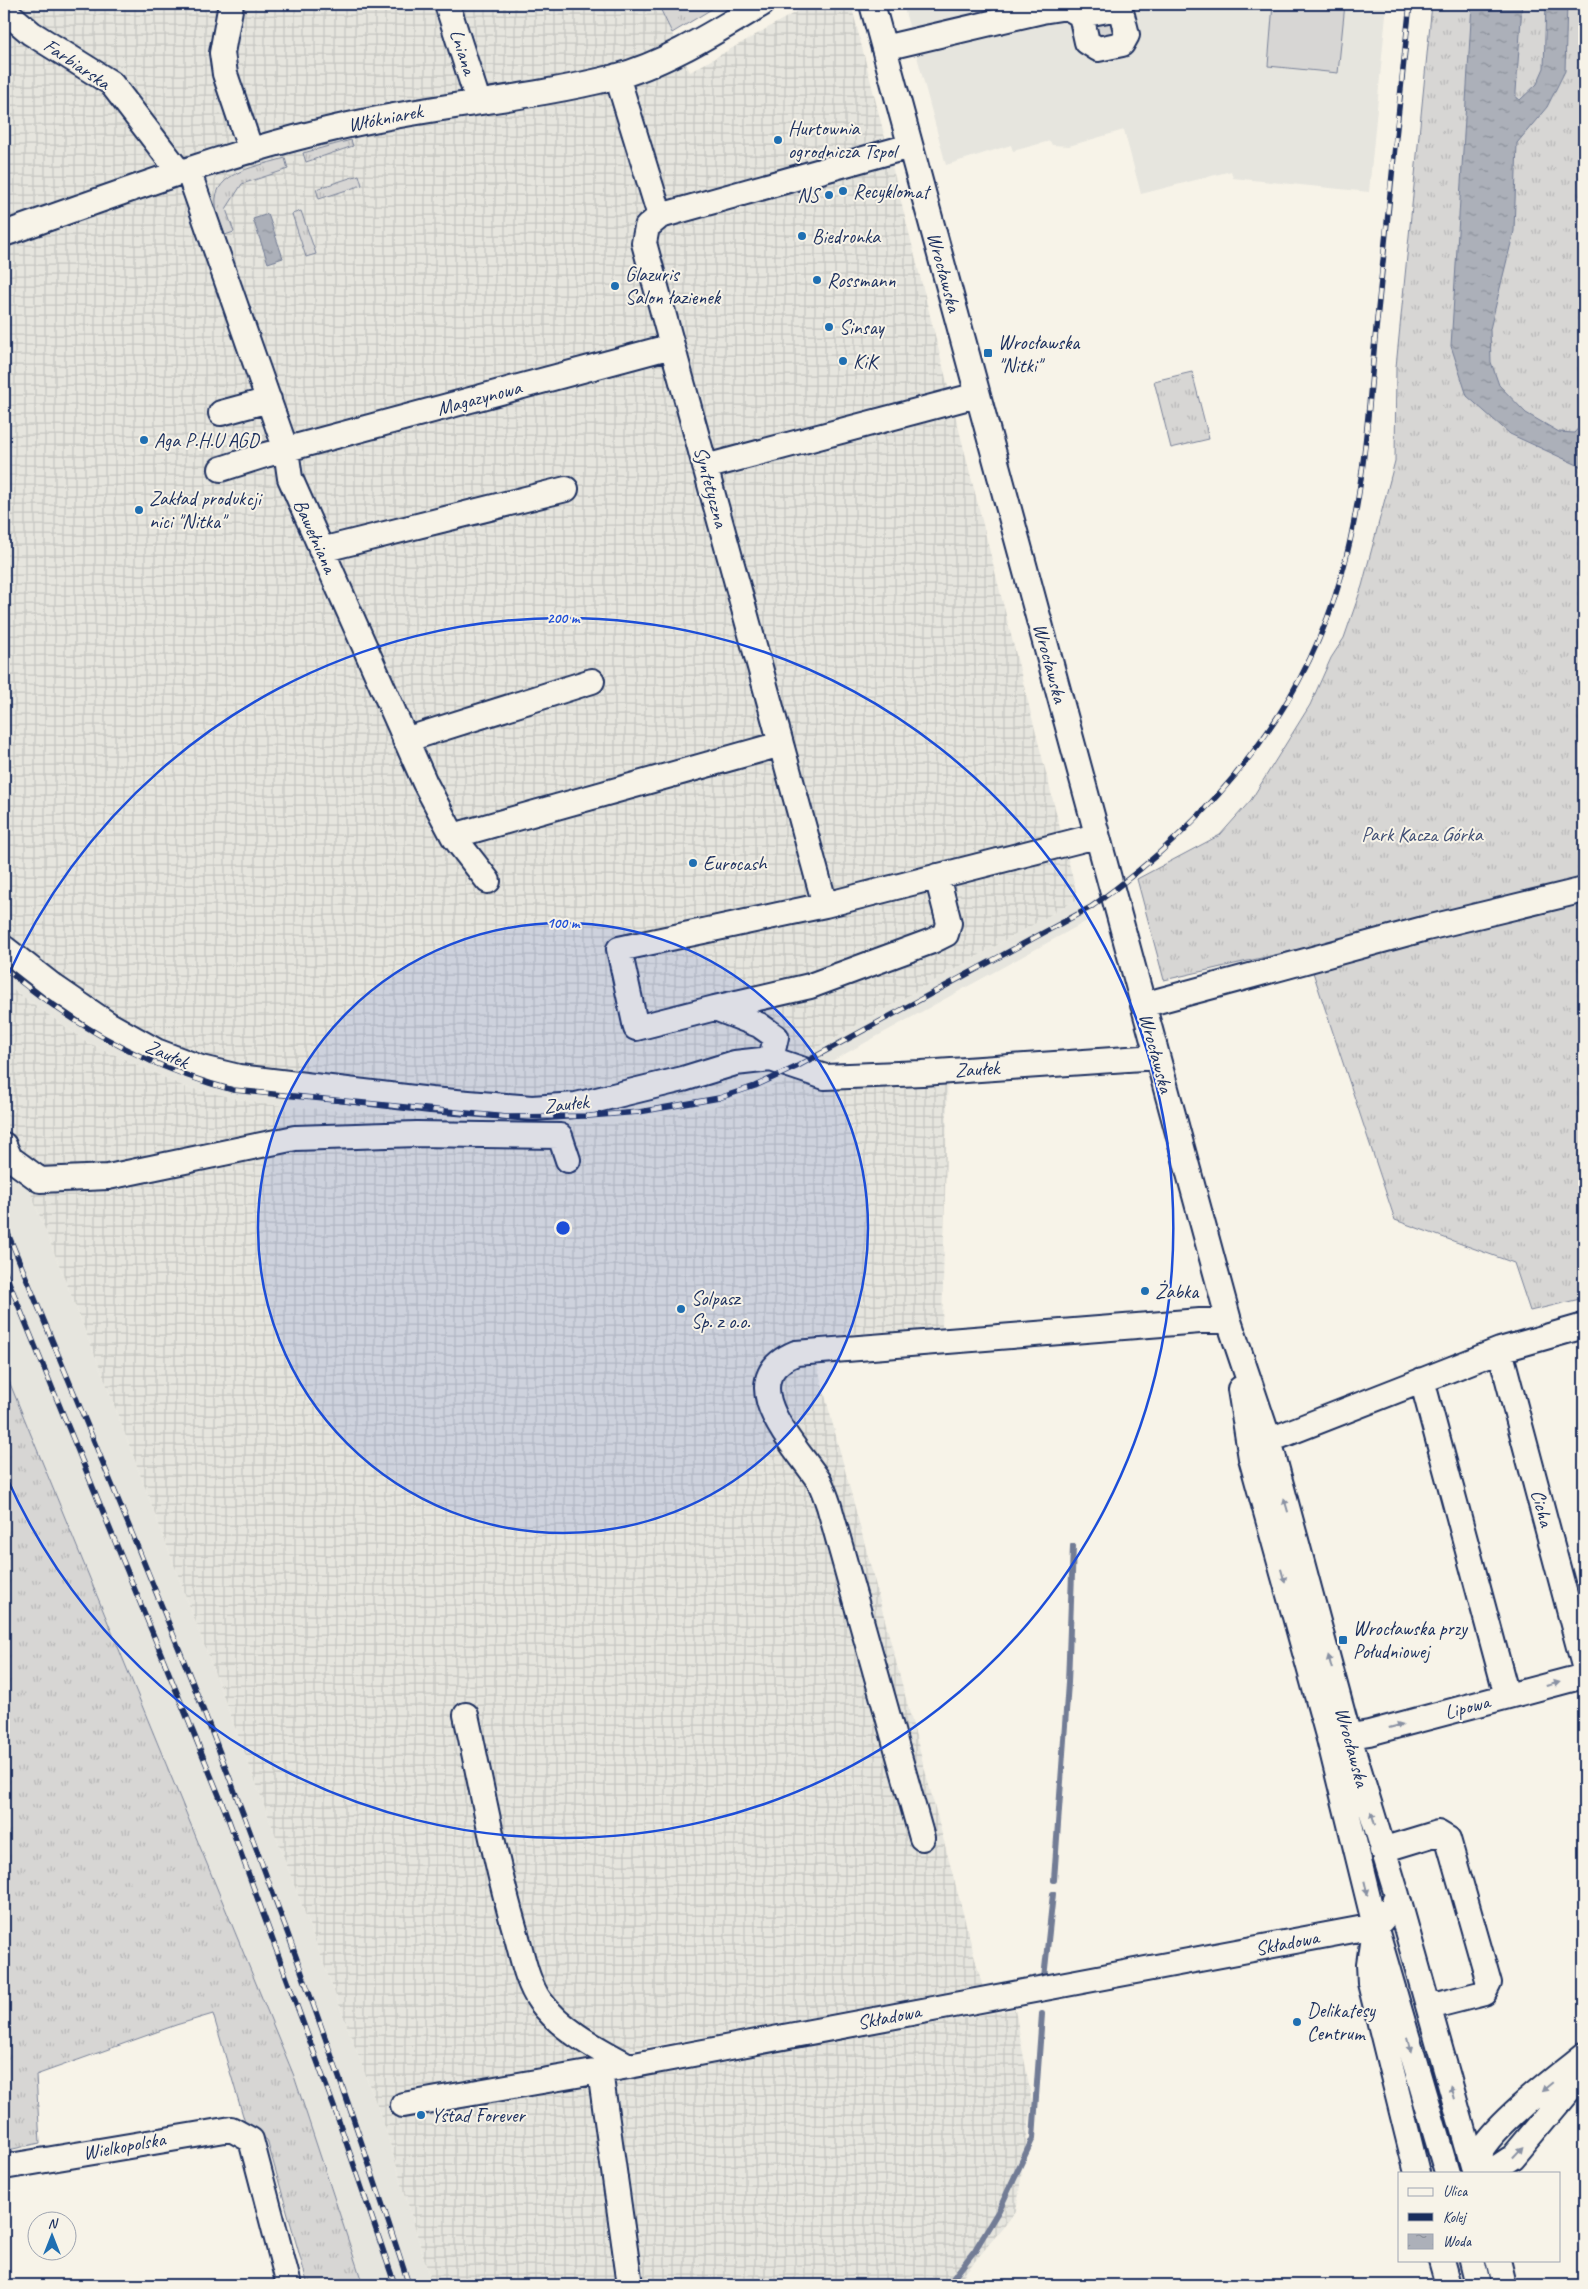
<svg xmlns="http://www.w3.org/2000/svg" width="1588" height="2289" viewBox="0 0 1588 2289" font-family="Caveat,sans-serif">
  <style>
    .built { fill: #e6e5de }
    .industrial { fill: url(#industrial-grid) }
    .grass { fill: url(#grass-tufts); stroke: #798299 }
    .pitch { fill: #d7d6d4; stroke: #798299 }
    .water { fill: url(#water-ripples); stroke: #727c95 }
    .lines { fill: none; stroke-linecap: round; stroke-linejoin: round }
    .stream { stroke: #727c95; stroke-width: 6 }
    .minor-casing { stroke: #1b2f5e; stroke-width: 28 }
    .minor { stroke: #f7f3e8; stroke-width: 24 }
    .rail-casing { stroke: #1b2f5e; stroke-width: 5.5 }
    .rail { stroke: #f7f3e8; stroke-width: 4; stroke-dasharray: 11; stroke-linecap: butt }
    .oneway { fill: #8991a3 }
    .ring { fill: none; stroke: #1d4ed8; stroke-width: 2.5 }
    .poi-dot { fill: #1f6fb2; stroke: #f7f3e8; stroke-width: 2 }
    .labels { text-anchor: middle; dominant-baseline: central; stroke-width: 4; stroke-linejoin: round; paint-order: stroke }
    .street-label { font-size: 20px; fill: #1b2f5e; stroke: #f7f3e8 }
    .poi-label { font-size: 20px; fill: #1b2f5e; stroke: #f7f3e8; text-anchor: start }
    .park-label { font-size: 20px; fill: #415076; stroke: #f7f3e8 }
    .centre { fill: #1d4ed8; stroke: #f7f3e8; stroke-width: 2.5 }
    .ring-label { font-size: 15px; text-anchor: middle; font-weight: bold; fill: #1d4ed8; stroke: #f7f3e8; stroke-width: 4; stroke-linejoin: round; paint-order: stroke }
  </style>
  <defs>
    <pattern id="industrial-grid" width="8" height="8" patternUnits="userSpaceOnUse" patternTransform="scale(1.25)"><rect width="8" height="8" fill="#e6e5de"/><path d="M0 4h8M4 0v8" fill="none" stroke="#c5c5c1"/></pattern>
    <pattern id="grass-tufts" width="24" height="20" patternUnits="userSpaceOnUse" patternTransform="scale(1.25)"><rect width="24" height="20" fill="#d7d6d4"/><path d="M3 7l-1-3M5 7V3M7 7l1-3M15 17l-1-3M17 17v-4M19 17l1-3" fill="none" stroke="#b8b8b8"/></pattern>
    <pattern id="water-ripples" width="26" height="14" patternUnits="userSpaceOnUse" patternTransform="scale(1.25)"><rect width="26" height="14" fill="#acb0b9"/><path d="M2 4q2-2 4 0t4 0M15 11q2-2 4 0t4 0" fill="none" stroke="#8b909a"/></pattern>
  </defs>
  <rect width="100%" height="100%" fill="#f7f3e8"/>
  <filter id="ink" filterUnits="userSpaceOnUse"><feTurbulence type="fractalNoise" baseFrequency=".02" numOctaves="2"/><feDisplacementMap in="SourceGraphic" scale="10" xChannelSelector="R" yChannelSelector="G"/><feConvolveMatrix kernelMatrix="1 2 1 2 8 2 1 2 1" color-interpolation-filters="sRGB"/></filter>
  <g filter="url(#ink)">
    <!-- built -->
    <path class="built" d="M903 4H1387L1369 192 1233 178 1231 171 1141 194 1124 130 1069 146 1052 145 1050 141 1013 151 1011 145 946 165Z
      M1078 899 1087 921 821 1067 712 1107 613 1124 491 1123 262 1104 185 1087 87 1042 4 983V955L804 1055Z
      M4 1126 104 1378 385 2127 432 2285H363L294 2076 4 1369Z"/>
    <!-- industrial -->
    <path class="industrial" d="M4 4H658L690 72 810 4H851L1078 899 804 1055 700 1093 607 1108 189 1070 4 955Z
      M4 983 87 1042 185 1087 262 1104 491 1123 613 1124 712 1107 821 1067 948 1061 942 1328 817 1336V1365L983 1988 612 2053 617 2080 1015 2009 1032 2102 1016 2212 955 2285H432L385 2127 104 1378 4 1126Z"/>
    <!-- grass -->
    <path class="grass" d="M658 4H720L672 33Z
      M1432 4H1584V1298L1530 1311 1514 1263 1395 1220 1305 948 1164 980 1137 879 1220 835 1251 800 1310 705 1331 658 1344 638 1362 586 1395 461 1396 367Z
      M1110 18 1117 31 1103 42 1092 28 1093 24Z
      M351 140 353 146 306 162 303 153Z
      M285 158 288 169 242 184 226 209 234 232 225 235C222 226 216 215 216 205 212 171 261 166 285 158Z
      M359 175 362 185 319 199 316 189Z
      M301 211 316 254 306 257 292 214Z
      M1192 372 1209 439 1171 448 1154 381Z
      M4 1369 294 2076 363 2285H308L267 2140 246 2126 213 2014 176 2025 36 2075 40 2143 4 2151Z"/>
    <!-- pitch -->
    <path class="pitch" d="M1273 4H1345L1338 73 1268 66Z"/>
    <!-- water -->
    <path class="water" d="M1472 4H1522L1516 92V98L1520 100 1537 84 1544 68 1546 4H1567L1565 71 1547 107 1517 143 1514 231 1490 329 1491 362 1499 385 1526 413 1559 432 1574 433 1584 422V468L1510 434 1467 396 1451 346Z
      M268 214 283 258 268 263 253 219Z"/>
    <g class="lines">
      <!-- stream -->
      <path class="stream" d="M1054 1880 1068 1683 1073 1546
        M1044 1978 1053 1894
        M948 2285 975 2250 999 2210 1033 2138 1042 2014"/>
      <!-- minor casing -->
      <g class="minor-casing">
        <path id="minor" d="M231 4 222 53 225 74 251 151
          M447 4 478 101
          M872 4 1229 1321 1269 1440 1349 1737 1397 1895 1475 2173
          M4 10 31 33 111 83 180 173
          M884 48 1042 11 1067 7 1081 15 1087 42 1098 49 1122 44 1127 35 1122 15 1113 9 1081 15
          M617 76 660 216 647 227 644 243 825 905
          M188 170 286 450 290 478 425 783 453 836 488 881
          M660 216 910 146
          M4 234C115 195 225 153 340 127 431 105 525 100 615 77 665 64 718 30 762 4
          M221 413 269 400
          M705 467 977 395
          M221 469 265 455 672 346
          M321 550 566 489
          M405 740 592 681
          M453 836 781 744
          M4 948 54 987 108 1024 156 1051 201 1068 239 1077 431 1100 532 1108 576 1105 683 1079 735 1063 771 1059 825 1077 922 1073 1157 1057
          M1143 1005 1427 928 1584 890
          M715 1008 810 986 932 941 946 934 949 923 937 876
          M771 1059 776 1037 759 1025 715 1008 636 1028 619 949 825 905 1096 836
          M4 1145 10 1158 40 1180 108 1177 295 1138 417 1134 560 1136 568 1160
          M1500 1350 1584 1666
          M1422 1380 1507 1696
          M1240 1389 1251 1458 1329 1739 1375 1926 1447 2173
          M1255 1446 1500 1350 1584 1326
          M466 1715C482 1788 495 1862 516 1934 522 1955 527 1983 540 2001 562 2031 598 2049 629 2066
          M1333 1739 1369 1733 1584 1676
          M922 1838 829 1506C826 1497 823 1488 819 1481 796 1446 729 1380 796 1353L1200 1321H1229
          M1382 1850 1438 1833 1448 1839 1489 1983 1484 1993 1429 2007
          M1373 1936 1369 1964 1370 1983 1417 2173
          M600 2071 630 2285
          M403 2105 629 2066 1375 1926C1386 1918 1392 1909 1397 1895
          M4 2167 231 2129 251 2140 289 2285
          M1475 2173C1476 2164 1478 2155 1483 2147 1502 2118 1556 2078 1584 2055
          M1475 2173 1498 2167 1513 2157 1584 2072
          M1441 2260 1448 2285
          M1472 2260 1478 2285
          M1498 2260 1504 2285"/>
      </g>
      <!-- minor -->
      <use href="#minor" class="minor"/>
      <!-- rail casing -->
      <g class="rail-casing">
        <path id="rail" d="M4 968C72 1025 147 1067 233 1090L507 1117 589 1116 639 1112 719 1098 755 1086 796 1067 1091 907C1207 824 1301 717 1341 577 1364 497 1368 411 1376 329 1387 220 1398 112 1410 4
          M4 1224C69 1382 136 1540 199 1699 275 1893 345 2088 409 2285
          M4 1270 225 1810 334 2107 395 2285"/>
      </g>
      <!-- rail -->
      <use href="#rail" class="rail"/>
    </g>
    <!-- one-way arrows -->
    <defs><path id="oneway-solid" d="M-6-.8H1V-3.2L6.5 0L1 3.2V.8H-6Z" transform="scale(1.25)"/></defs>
    <g class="oneway">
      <use href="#oneway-solid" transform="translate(1286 1505) rotate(-106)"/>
      <use href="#oneway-solid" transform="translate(1283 1576) rotate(74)"/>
      <use href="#oneway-solid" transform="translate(1330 1662) rotate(-105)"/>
      <use href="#oneway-solid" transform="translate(1553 1684) rotate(-15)"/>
      <use href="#oneway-solid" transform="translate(1396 1726) rotate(-15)"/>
      <use href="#oneway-solid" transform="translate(1373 1818) rotate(-106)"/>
      <use href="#oneway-solid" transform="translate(1366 1888) rotate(77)"/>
      <use href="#oneway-solid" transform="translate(1409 2045) rotate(74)"/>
      <use href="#oneway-solid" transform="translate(1547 2087) rotate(140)"/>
      <use href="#oneway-solid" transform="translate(1452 2092) rotate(-105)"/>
      <use href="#oneway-solid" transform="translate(1518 2152) rotate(-47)"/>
    </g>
  </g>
  <!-- distance rings -->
  <circle cx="563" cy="1228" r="305" fill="#1d4ed8" fill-opacity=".12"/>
  <g class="ring">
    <circle cx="563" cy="1228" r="305"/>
    <path d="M6 980A610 610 0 1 1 6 1476"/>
  </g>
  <!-- markers -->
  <g class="poi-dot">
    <circle cx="778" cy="140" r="5"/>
    <circle cx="843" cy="191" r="5"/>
    <circle cx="829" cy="195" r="5"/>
    <circle cx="802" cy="236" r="5"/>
    <circle cx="817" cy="280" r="5"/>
    <circle cx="615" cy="286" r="5"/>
    <circle cx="829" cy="327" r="5"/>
    <rect x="983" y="348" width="10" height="10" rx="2.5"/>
    <circle cx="843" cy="361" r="5"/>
    <circle cx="144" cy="440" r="5"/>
    <circle cx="139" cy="510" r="5"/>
    <circle cx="693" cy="863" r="5"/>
    <circle cx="1145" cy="1291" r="5"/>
    <circle cx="681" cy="1309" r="5"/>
    <rect x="1338" y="1635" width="10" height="10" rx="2.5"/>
    <circle cx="1297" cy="2022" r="5"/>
    <circle cx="421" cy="2115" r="5"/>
  </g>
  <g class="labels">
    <!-- street labels -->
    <g class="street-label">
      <text transform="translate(463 52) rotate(72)">Lniana</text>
      <text transform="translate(77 64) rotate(34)">Farbiarska</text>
      <text transform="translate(385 118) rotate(-11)">Włókniarek</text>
      <text transform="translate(944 272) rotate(75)">Wrocławska</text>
      <text transform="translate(479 398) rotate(-15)">Magazynowa</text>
      <text transform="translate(711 487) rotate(75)">Syntetyczna</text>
      <text transform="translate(315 536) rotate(66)">Bawełniana</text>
      <text transform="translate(1050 663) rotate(75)">Wrocławska</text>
      <text transform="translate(1156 1053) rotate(75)">Wrocławska</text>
      <text transform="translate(167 1054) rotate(24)">Zaułek</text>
      <text transform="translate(977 1069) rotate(-4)">Zaułek</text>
      <text transform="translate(566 1104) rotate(-7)">Zaułek</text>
      <text transform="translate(1542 1508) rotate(75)">Cicha</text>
      <text transform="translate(1467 1707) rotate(-15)">Lipowa</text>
      <text transform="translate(1352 1747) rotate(75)">Wrocławska</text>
      <text transform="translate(1287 1943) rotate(-11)">Składowa</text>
      <text transform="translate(889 2017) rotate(-11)">Składowa</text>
      <text transform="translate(124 2146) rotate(-10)">Wielkopolska</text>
    </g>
    <!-- poi labels -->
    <g class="poi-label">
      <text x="788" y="128">Hurtownia<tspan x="788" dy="23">ogrodnicza Tspol</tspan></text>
      <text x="853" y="191">Recyklomat</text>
      <text x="819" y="195" text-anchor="end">NS</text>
      <text x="812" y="236">Biedronka</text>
      <text x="625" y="274">Glazuris<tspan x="625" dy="23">Salon łazienek</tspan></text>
      <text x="827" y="280">Rossmann</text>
      <text x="839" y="327">Sinsay</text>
      <text x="998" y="342">Wrocławska<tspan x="998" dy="23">"Nitki"</tspan></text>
      <text x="853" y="361">KiK</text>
      <text x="154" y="440">Aga P.H.U AGD</text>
      <text x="149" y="498">Zakład produkcji<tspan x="149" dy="23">nici "Nitka"</tspan></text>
      <text x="703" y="863">Eurocash</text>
      <text x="1155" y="1291">Żabka</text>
      <text x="691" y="1298">Solpasz<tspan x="691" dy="23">Sp. z o.o.</tspan></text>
      <text x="1353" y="1628">Wrocławska przy<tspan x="1353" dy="23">Południowej</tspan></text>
      <text x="1307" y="2010">Delikatesy<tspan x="1307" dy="23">Centrum</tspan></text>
      <text x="431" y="2115">Ystad Forever</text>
    </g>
    <!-- park labels -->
    <g class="park-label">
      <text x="1422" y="834">Park Kacza Górka</text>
    </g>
  </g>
  <circle cx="563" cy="1228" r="8" class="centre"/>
  <g class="ring-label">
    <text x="563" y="623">200 m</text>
    <text x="563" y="928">100 m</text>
  </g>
  <!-- margin -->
  <rect width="1588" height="2289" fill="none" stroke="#f7f3e8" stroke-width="20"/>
  <rect x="10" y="10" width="1568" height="2269" fill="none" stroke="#1b2f5e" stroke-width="2" filter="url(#ink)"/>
  <!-- legend -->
  <rect x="1398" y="2172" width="162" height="90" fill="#f7f3e8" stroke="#9fa5b1"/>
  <rect x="1408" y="2188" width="25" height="8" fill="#f7f3e8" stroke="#9fa5b1"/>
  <text x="1443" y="2196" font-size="15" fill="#1b2f5e">Ulica</text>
  <rect x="1408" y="2213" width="25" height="8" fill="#1b2f5e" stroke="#9fa5b1"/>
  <text x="1443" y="2222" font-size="15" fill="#1b2f5e">Kolej</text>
  <rect x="1408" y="2234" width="25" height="15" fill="url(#water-ripples)" stroke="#9fa5b1"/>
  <text x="1443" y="2246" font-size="15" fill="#1b2f5e">Woda</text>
  <!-- north arrow -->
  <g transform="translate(52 2236)"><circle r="24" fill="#f7f3e8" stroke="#9fa5b1"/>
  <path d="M0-4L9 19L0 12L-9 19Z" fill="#1f6fb2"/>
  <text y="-8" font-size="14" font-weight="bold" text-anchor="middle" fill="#1b2f5e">N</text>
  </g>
</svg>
